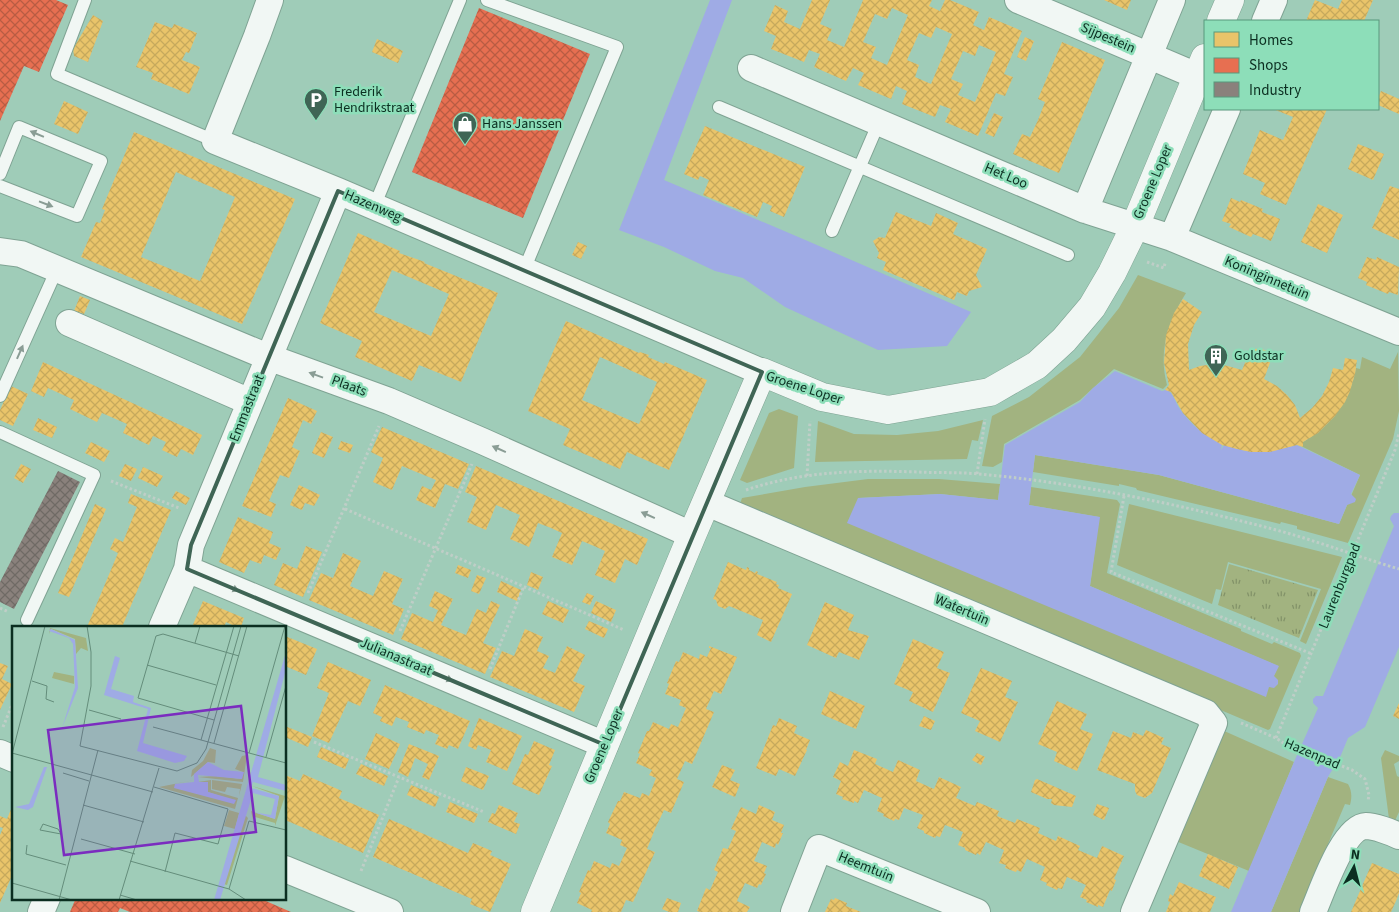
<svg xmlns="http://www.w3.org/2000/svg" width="1399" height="912" viewBox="0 0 1399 912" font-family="'Source Sans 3',sans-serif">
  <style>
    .grass { fill: #a2b380 }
    .park { fill: url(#park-tufts) }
    .water { fill: #9fabe5 }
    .homes { fill: url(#homes-cross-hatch); fill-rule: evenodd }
    .shops { fill: url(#shops-cross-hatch) }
    .industry { fill: url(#industry-cross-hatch) }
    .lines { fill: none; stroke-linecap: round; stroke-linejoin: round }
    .service-casing { stroke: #7fa393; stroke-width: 14 }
    .minor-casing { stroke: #7fa393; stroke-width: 28 }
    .tertiary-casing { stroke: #7fa393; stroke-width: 29 }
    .path { stroke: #bfcec7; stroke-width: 3; stroke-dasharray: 2.5 2.5; stroke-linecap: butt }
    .service { stroke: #f1f7f4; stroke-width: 12 }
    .minor { stroke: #f1f7f4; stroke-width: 26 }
    .tertiary { stroke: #f1f7f4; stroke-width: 28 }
    .oneway { fill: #8a9d95 }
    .marked { fill: none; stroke: #3f6555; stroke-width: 4; stroke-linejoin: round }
    .labels { text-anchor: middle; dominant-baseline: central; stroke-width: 5; stroke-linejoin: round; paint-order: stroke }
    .street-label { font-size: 14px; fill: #0b2e20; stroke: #8ddeb9 }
    .poi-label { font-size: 14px; fill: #0b2e20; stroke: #8ddeb9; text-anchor: start }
    .inset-road { fill: none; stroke: #648d7b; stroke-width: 1 }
    .view { fill: #7b2cbf; fill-opacity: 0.15; stroke: #7b2cbf; stroke-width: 2.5 }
    .inset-edge { fill: none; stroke: #0b2e20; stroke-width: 2.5 }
  </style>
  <defs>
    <pattern id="park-tufts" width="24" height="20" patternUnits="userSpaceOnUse" patternTransform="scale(1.25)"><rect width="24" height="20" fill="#a2b380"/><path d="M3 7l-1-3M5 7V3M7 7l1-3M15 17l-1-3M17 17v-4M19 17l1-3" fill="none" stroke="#829268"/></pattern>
    <pattern id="homes-cross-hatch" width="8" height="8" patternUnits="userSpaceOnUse" patternTransform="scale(1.25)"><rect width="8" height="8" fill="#e9c46a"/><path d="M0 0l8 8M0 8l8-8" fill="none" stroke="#c6a95c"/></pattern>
    <pattern id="shops-cross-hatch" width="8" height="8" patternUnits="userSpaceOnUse" patternTransform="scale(1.25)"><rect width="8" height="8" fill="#e76f51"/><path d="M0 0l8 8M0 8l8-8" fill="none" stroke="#b95c43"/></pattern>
    <pattern id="industry-cross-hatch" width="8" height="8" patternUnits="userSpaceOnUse" patternTransform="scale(1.25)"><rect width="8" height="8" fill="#8a817c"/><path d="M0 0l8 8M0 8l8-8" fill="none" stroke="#6f6a65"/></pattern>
  </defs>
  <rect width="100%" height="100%" fill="#9fccb8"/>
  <!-- grass -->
  <path class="grass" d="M1138 275 1186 293C1168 322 1158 351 1167 385L1163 389 1114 369 1080 400 1004 444 1002 462 993 467 982 466 992 416 1029 397 1080 357 1119 308Z
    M1398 352 1399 411 1393 439 1348 543 1297 529V526L1281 522 1280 524 1137 490 1136 488 1119 484V486L1033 472 1035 455 1159 475 1339 524 1360 475 1303 447V442C1332 425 1350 401 1356 368L1360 369 1362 357 1390 369Z
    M779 409 798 416 794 468 747 483 740 480 769 413Z
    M983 420 978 441 972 440 967 459 815 462 818 421 854 434 897 435 938 431Z
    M868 479H939L1000 484 998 500 940 494 858 498 1269 687 1278 666 1090 586 1099 517 1029 505 1031 487 1117 500 1120 504 1107 573 1241 629V631L1272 644 1274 642 1300 653 1301 656 1270 729 1268 730 739 507 742 498 805 487Z
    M1129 504 1342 557 1306 644 1300 641 1321 589 1228 562 1221 590 1216 589 1212 604 1117 565Z
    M1222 730 1294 762 1249 871 1176 841Z
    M1385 750 1399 756V761L1394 764 1397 776 1399 777V812L1393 825 1389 819 1381 758Z
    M1328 777 1348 784C1352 791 1352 797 1350 805L1345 804 1299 912H1271Z"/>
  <!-- park -->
  <path class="park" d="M1229 564 1318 590 1299 638 1218 605Z"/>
  <!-- water -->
  <path class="water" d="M710 0H732L664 180 810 242 971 312 947 346 878 350 785 307 743 278 715 271 664 247 619 230Z
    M1115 371 1162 391C1166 390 1167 389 1170 392 1174 395 1176 404 1180 409 1191 425 1205 436 1222 444L1221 450 1224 445 1246 451 1265 452 1297 445 1360 475 1351 494 1356 499 1355 502 1347 505 1339 524 1159 475 1035 455 1029 505 1100 517 1090 586 1279 666 1274 676 1278 680V684L1274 688 1269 687 1266 697 847 523 858 498 940 494 998 500 1005 445 1080 402 1093 388Z
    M1394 513H1399V647L1365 727 1348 738 1341 755 1328 777 1271 912H1231L1294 762 1318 708 1313 703V699L1316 696H1323L1394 526 1390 519 1391 516Z"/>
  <!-- homes -->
  <path class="homes" d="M812 0H830L820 24 832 29 827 40 844 47 863 0H932L929 6 940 11 945 0H950L979 12 973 25 984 30 989 17 1022 31 1004 74 1013 77 1005 96 996 93 978 136 945 122 951 109 940 105 935 117 902 104 907 91 896 86 891 99 858 85 864 73 853 68 846 81 814 67 820 54 809 50 804 62 771 49 776 36 764 31 775 5 788 11 784 22 800 29ZM892 8 908 15 887 65 871 58 876 47 863 42 875 14 887 19ZM936 27 952 34 931 84 915 77 919 65 907 60 919 33 931 38ZM979 45 996 52 975 102 958 95 963 84 951 79 963 51 975 56Z
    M1104 0H1131L1127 10Z
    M1315 0 1338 9 1342 0H1373L1364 21H1306Z
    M93 15 103 21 88 62 74 56 73 49Z
    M155 22 172 28 174 24 197 33 189 53 186 52 182 60 200 67 189 94 151 79 153 73 136 67Z
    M1025 37 1034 41 1026 61 1017 57Z
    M377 39 403 51 398 63 372 52Z
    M1062 42 1105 60 1059 173 1013 154 1022 134 1030 137 1038 120 1045 102 1038 99Z
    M1381 91 1399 99V114L1378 105V98Z
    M64 101 88 112 78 134 54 124Z
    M1273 109H1327L1286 205 1260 194 1265 183 1243 174 1260 130 1283 140 1293 117Z
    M994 113 1003 117 994 137 985 133Z
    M705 126 805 167 784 217 770 211 772 206 763 202 757 217 703 195 709 180 700 176 698 180 684 174Z
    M134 132 295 199 242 324 81 257 96 222 100 223 105 210 102 209ZM176 172 235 197 200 281 141 257Z
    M1358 144 1384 154 1373 180 1348 169Z
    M1390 186 1399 189V240L1372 228Z
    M1231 198 1240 202 1241 200 1263 209 1262 212 1280 219 1271 241 1253 234 1251 237 1229 227 1231 224 1222 221Z
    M1318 204 1343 215 1327 253 1301 242Z
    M896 212 931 226 936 213 958 223 953 234 987 249 976 275 982 287 969 291 967 296 957 292 954 300 883 270 886 262 877 258 879 253 873 241 879 237 885 238Z
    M358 233 400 251 399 253 425 262 424 263 498 293 461 382 419 365 412 381 355 357 362 341 320 323ZM392 270 449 294 431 336 374 312Z
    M578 242 587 246 581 259 572 255Z
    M1367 257 1376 260 1377 257 1399 267 1398 295 1389 292 1388 294 1366 285 1367 282 1358 278Z
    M80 296 90 300 84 314 74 311Z
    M1183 299 1202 312 1194 325 1188 344 1189 370 1200 366 1214 364 1224 365 1242 370 1250 351 1259 348 1267 351 1271 360 1264 379 1277 386 1287 395 1295 405 1300 418 1312 408 1322 396 1329 382 1333 368 1343 370 1345 358 1357 360 1355 374 1350 391 1345 402 1335 416 1318 433 1303 442V447L1297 445 1270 452H1251L1237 449 1222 445 1202 433 1183 413 1171 392 1165 390 1169 385 1164 363 1166 335 1174 313Z
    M566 321 639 353 640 352 649 355 648 357 664 364 665 362 707 380 669 470 627 452 620 469 563 445 570 429 528 411ZM600 357 657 382 639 424 582 400Z
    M43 362 202 435 193 455 181 449 177 457 162 450 166 442 153 436 149 445 123 433 127 424 102 413 97 422 70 409 74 400 48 388 44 397 31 391Z
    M11 386 28 394 13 426 0 420V410Z
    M288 398 317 411 311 424 303 420 292 447 300 451 294 465 289 478 280 475 269 501 276 504 271 517 242 506Z
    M38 418 57 427 52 438 33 430Z
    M382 427 469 464 458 489 445 484 435 508 416 500 422 486 431 490 436 480 414 471 402 466 392 490 373 482 383 458 371 452Z
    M321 432 333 437 324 458 312 453Z
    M341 441 353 445 350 453 338 449Z
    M91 442 110 451 104 462 85 453Z
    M21 464 31 469 23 483 14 478Z
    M125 464 137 469 131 481 119 476Z
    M476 466 648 539 637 565 625 559 615 583 595 575 605 551 594 546 582 541 572 565 552 557 562 533 551 528 538 523 529 547 510 539 520 515 496 505 486 530 467 522 477 497 465 492Z
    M143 467 163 476 157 487 138 478Z
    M299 485 320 495 314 506 305 503 302 510 290 505Z
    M176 491 190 498 186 505 172 498Z
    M131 494 171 510 122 627H87L118 553 110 549 115 538 123 542 137 507 128 503Z
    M95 504 106 509 69 597 58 593Z
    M238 517 273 532 269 543 281 548 276 560 264 555 261 564 250 560 244 573 219 562Z
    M306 546 322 552 303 597 274 585 283 563 297 569Z
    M343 553 361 561 350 586 373 596 384 571 403 579 392 604 404 609 393 635 309 600 321 573 333 578Z
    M728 562 746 570 747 567 749 568V570L755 573 756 571 758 572 757 574 777 582 776 584 779 585 778 588 792 594 771 642 757 635 763 620 729 606 725 609 718 606 716 600 713 599Z
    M458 565 471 570 468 578 455 573Z
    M531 572 543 577 538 590 527 585Z
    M477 575 486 578 479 594 471 591Z
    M501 581 521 590 517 601 497 592Z
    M435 591 453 599 441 625 466 635 477 609 486 613 491 601 500 605 483 643 496 648 485 674 401 639 412 613 433 622 438 610 429 606Z
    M587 593 594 596 590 605 582 602Z
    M203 601 244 618 241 627H236L226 622 224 627H192Z
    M548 601 569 610 563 623 542 614Z
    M596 601 616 610 611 622 591 613Z
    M825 602 854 615 848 630 869 636 859 660 839 652 836 658 807 645Z
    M589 621 608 629 604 638 585 629Z
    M525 629 543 637 537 651 549 656 543 668 555 673 567 646 585 655 573 681 585 686 574 712 490 677 502 651 514 656Z
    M285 636 317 649 306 675 285 666Z
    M913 639 944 652 937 668 950 673 933 712 909 701 913 692 894 684Z
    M709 646 737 657 721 694 714 691 706 709 714 712 692 764 685 761 677 779 684 782 671 813 664 810 655 829 647 849 655 852 633 902 626 900 621 912H591L592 910 577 903 581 893 579 892 588 870 590 871 594 861 610 868 612 863 619 866 627 848 620 845 622 840 606 833 610 824 608 822 618 801H620L624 792 640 798 642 793 649 796 656 778 649 775 652 770 636 763 640 754 638 753 647 731H649L653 722 669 729 671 724 678 727 686 708 679 705 681 700 665 694 669 684 667 683 676 661 679 662 683 652 699 659 700 654 707 657 711 648H709Z
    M328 662 371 680 360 706 348 701 329 743 312 736 329 693 317 688Z
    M0 663 8 666 2 679 12 684 0 710Z
    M981 668 1012 681 1005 697 1018 702 1000 742 975 731 980 721 961 713Z
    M385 685 470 721 458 749 449 745 447 749 435 744 439 735 426 730 424 734 407 727 409 722 396 717 392 726 380 721 382 717 373 713Z
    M830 691 865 706 856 729 821 714Z
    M1057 701 1087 714 1080 729 1093 734 1077 771 1054 761 1057 752 1038 744Z
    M1399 703V719L1393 716Z
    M924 716 935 721 931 730 919 726Z
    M479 718 522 736 507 771 486 762 491 750 478 745 476 750 468 746Z
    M779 718 797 726 794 733 810 740 806 750H807L795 776 779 769 776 776 756 768 773 725 776 726Z
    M285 726 312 737 308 747 285 737Z
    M1146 730 1164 738 1161 744 1171 748 1152 793 1145 798 1137 795 1135 791V784L1097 770 1113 731 1131 738 1133 732 1143 736Z
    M376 733 400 744 389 769 365 759Z
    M534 741 555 750 549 765 552 766 539 795 512 784 525 754 528 755Z
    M409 744 439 756 429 780 422 777 428 764 415 758 408 777 398 772Z
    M321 747 349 759 345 769 317 757Z
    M854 750 877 759 875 764 893 772 898 760 920 770 916 781 934 789 939 777 961 787 956 798 975 806 977 802 999 811 997 816 1015 823 1017 819 1040 828 1038 833 1056 841 1058 836 1080 846 1078 850 1097 858 1102 846 1124 856 1114 879 1116 880 1112 891 1110 890 1103 907 1098 905V907L1086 902 1087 900 1080 897 1086 885 1067 877 1062 889 1058 888 1057 890 1046 885 1047 883 1040 880 1045 867 1027 859 1021 872 1017 870 1016 872 1005 868 1006 865 999 863 1004 850 986 842 980 855 977 853 976 855 965 850V848L958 845 963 832 945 825 940 837 936 836 935 838 924 833V831L917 828 923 815 904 808 899 820 895 819 894 821 883 816 884 814 877 811 882 798 864 790 858 803 854 801V803L842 799 843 797 836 794 841 781 833 777 840 762 848 766Z
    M977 753 985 757 981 765 972 760Z
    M361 764 388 776 384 786 356 774Z
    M722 765 735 770 730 780 740 784 735 797 712 787Z
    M466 767 489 776 483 790 461 781Z
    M303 774 342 791 339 798 379 815 363 853 285 820V775L300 781Z
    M1037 779 1076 796 1072 807 1054 805 1051 803 1052 799H1047L1031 792 1035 780Z
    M411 785 439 797 435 807 407 795Z
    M14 802V871L0 903V835L3 828 0 827V816L7 819Z
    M450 802 478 814 474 823 446 812Z
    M1097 804 1109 808 1104 820 1093 815Z
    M499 805 518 813 514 822 520 824 516 834 488 822 492 813 495 814Z
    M759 805 775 812 772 820 784 825 781 833H783L778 845 776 843 775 848 762 842 754 861 767 866 764 873 766 874 761 885 759 884 757 888 745 883 737 901 750 907 747 912H700L697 911 706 888 710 890 718 872 714 870 723 848 728 849 736 831 731 829 741 807 756 814Z
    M389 819 468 853 473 843 492 851 490 855 511 864 490 912 470 904 472 899 373 857Z
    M1208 854 1238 867 1229 889 1199 876Z
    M1372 863 1399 874V893L1396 901 1391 912H1351Z
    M1179 882 1216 897 1210 912H1166L1170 902 1168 901 1170 894 1173 896Z
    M667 898 681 903 678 912H669L662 909Z
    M835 898 847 903 846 906 861 912H825L831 899 834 900Z"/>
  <!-- shops -->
  <path class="shops" d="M0 0H56L68 5 39 72 24 66 0 121Z
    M479 8 590 54 523 218 412 172Z
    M76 898H259L291 912H130L120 908 118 912H70Z"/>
  <!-- industry -->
  <path class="industry" d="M58 471 80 482 14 609 0 602V582Z"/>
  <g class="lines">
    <!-- service casing -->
    <g class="service-casing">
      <path id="service" d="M85 0 57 74 215 141
        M487 0 617 47 524 270
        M719 107 1068 255
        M0 174 19 127 101 161 77 216 0 186
        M374 207 460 0
        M832 231 879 122
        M0 396 57 269
        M0 432 94 475 27 620"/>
    </g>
    <!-- minor casing -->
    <g class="minor-casing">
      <path id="minor" d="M270 0 257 36 215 141 338 191 762 372
        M1018 0 1197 76
        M1265 21 1274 0
        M751 68 1085 210 1172 238 1399 332
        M1085 210 1172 0
        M1172 238 1227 109
        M0 251 21 254 268 357 389 401 482 441 692 535
        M69 323 250 402
        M707 503 1206 713 1214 723 1134 912
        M187 569 605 745
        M162 627 187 569 191 545 338 191
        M0 753 14 759
        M285 869 390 912
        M41 912 47 898
        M794 912 819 848 977 912
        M1313 912C1322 892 1343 827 1366 826 1374 826 1391 832 1399 836"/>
    </g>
    <!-- tertiary casing -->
    <g class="tertiary-casing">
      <path id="tertiary" d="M1221 21 1230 0
        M535 912 692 535 762 372 822 397 888 410 990 392 1037 365 1064 340 1092 307 1112 273 1135 226 1205 58"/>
    </g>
    <!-- path -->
    <path class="path" d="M1147 262 1164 268 1165 263
      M977 474 985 419
      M807 476 810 421
      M111 481 179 508
      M746 490C802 471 860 470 918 472 938 473 959 472 979 474 1080 483 1182 505 1280 531 1320 542 1359 557 1399 569
      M1124 496 1111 572 1312 654
      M345 509 624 630
      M308 593 379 426
      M0 608 9 612
      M400 631 472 464
      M490 669 524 586
      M1241 723 1276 738 1285 744 1352 770 1365 779 1369 795 1368 801
      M3 727 14 700
      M1276 738 1395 450 1399 433
      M314 742 484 812
      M361 871 399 777"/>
    <!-- service -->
    <use href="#service" class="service"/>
    <!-- minor -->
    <use href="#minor" class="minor"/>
    <!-- tertiary -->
    <use href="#tertiary" class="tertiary"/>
  </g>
  <!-- one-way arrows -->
  <defs><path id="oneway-solid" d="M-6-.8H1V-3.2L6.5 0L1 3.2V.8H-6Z" transform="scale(1.25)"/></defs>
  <g class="oneway">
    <use href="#oneway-solid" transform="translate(37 134) rotate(-157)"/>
    <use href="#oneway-solid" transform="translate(46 204) rotate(21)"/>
    <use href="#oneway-solid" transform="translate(20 352) rotate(-66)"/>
    <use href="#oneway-solid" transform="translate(316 375) rotate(-160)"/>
    <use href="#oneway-solid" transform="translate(499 449) rotate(-156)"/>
    <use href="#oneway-solid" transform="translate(648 515) rotate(-156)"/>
    <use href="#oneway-solid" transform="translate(232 588) rotate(23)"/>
    <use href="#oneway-solid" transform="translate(446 678) rotate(23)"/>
  </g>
  <!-- marked area -->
  <path class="marked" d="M338 191 762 372 605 745 187 569 191 545Z"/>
  <!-- icons -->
  <defs>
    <g id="parking-pin" transform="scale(1.25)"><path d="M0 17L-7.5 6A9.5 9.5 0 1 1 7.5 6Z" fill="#3f6555" stroke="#8ddeb9"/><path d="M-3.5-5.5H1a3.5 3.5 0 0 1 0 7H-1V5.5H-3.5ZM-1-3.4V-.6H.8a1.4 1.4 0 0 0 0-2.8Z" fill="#fff"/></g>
    <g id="shop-pin" transform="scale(1.25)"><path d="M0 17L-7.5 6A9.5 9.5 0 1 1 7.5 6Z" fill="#3f6555" stroke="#8ddeb9"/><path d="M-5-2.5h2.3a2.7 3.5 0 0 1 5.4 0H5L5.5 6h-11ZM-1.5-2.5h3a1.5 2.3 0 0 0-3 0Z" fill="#fff"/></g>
    <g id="building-pin" transform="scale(1.25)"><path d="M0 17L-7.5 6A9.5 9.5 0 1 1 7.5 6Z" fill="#3f6555" stroke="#8ddeb9"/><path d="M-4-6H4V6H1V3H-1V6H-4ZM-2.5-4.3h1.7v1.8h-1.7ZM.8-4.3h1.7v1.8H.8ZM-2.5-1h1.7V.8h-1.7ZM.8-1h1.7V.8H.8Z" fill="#fff"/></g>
  </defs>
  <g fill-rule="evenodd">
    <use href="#parking-pin" x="316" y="100"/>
    <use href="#shop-pin" x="465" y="124"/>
    <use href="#building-pin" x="1216" y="356"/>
  </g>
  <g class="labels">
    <!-- street labels -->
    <g class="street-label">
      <text transform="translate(1108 38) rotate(23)">Sijpestein</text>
      <text transform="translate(1006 176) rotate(23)">Het Loo</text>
      <text transform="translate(1153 182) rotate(-67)">Groene Loper</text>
      <text transform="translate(373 206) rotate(23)">Hazenweg</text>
      <text transform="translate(1267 278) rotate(23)">Koninginnetuin</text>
      <text transform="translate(349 386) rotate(20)">Plaats</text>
      <text transform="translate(804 388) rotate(18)">Groene Loper</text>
      <text transform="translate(247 408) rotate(-68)">Emmastraat</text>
      <text transform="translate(1340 586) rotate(-68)">Laurenburgpad</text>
      <text transform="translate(962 610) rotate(23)">Watertuin</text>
      <text transform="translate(396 657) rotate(23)">Julianastraat</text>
      <text transform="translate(604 746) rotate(-67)">Groene Loper</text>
      <text transform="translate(1312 754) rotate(23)">Hazenpad</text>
      <text transform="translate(866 867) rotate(22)">Heemtuin</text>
    </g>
    <!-- poi labels -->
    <g class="poi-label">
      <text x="334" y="92">Frederik<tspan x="334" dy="16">Hendrikstraat</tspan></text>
      <text x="482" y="124">Hans Janssen</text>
      <text x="1234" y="356">Goldstar</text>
    </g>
  </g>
  <!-- overview -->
  <g transform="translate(12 626)">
    <rect width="274" height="274" fill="#9fccb8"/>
    <path d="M38 2 74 12 76 25 69 22 64 28 63 13 39 3 37 8ZM42 46 62 50V58L40 52ZM198 122 204 124 203 137 196 136 179 151 180 144 191 135ZM235 129 231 156 186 151 204 150 229 153 231 146 223 143 230 130ZM182 154 163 158 223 175 196 166 186 156 199 154V164L226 172 223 183 147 161ZM200 154 230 158 227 170 228 163 215 161 213 166 200 163ZM240 160 273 170 263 200V197L243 191 241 194 239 185 263 193 267 170ZM217 184 227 187 223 203 212 200ZM232 188 236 192 215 259 212 258Z" fill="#a2b380"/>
    <path d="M39 3 63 14 66 62 50 102 63 61 61 18 57 12 37 5ZM274 26V43L246 151 274 159V165L241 156 239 162 267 170 263 193 241 186 259 189 263 173 241 167 208 274H202ZM103 30 108 32 99 63 122 70 121 76 139 82 131 117 175 130 172 135 163 137 125 125 136 83 92 69ZM196 136 212 144 232 146 230 153 186 149 187 156H196V166L224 174 222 178 162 162 163 158 182 156V148ZM32 141H35L21 181 16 184 3 181 17 178Z" fill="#9fabe5"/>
    <path class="inset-road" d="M75 0 79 26V60L68 120 165 145 185 137 194 123 229 0M183 17 188 0M135 39 204 59M20 55 35 60 34 73 42 76M77 84 109 93M202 94 126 72 144 10 151 8 227 30M141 101 274 137M189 114 222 0M202 117 235 0M0 127 141 166M237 127 273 0M0 128 33 0M254 131 274 60M51 147 77 155M142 161 216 183 206 218 163 207 153 246M71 179 132 196M31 198 46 203 49 208 28 204ZM69 213 123 228M15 219 14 228 54 239M118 235 217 263M0 257 60 274M108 269 125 274M47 274 86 124M107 274 147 142M234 274 217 263 237 195 274 204"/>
    <path class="view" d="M229 80 244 206 52 229 36 104Z"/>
    <rect width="274" height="274" class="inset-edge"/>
  </g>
  <!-- legend -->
  <rect x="1204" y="20" width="175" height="90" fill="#8ddeb9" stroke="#59987c"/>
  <rect x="1214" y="32" width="25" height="15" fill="#e9c46a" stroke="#59987c"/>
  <text x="1249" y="45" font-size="15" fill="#0b2e20">Homes</text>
  <rect x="1214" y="58" width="25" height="15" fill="#e76f51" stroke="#59987c"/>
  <text x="1249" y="70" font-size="15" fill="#0b2e20">Shops</text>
  <rect x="1214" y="82" width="25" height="15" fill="#8a817c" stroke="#59987c"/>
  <text x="1249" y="95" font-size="15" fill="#0b2e20">Industry</text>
  <!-- north arrow -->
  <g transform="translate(1354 867) rotate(7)" stroke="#8ddeb9" stroke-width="4" paint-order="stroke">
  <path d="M0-4L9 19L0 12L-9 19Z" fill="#0b2e20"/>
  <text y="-8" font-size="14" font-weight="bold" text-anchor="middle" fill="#0b2e20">N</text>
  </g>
</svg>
